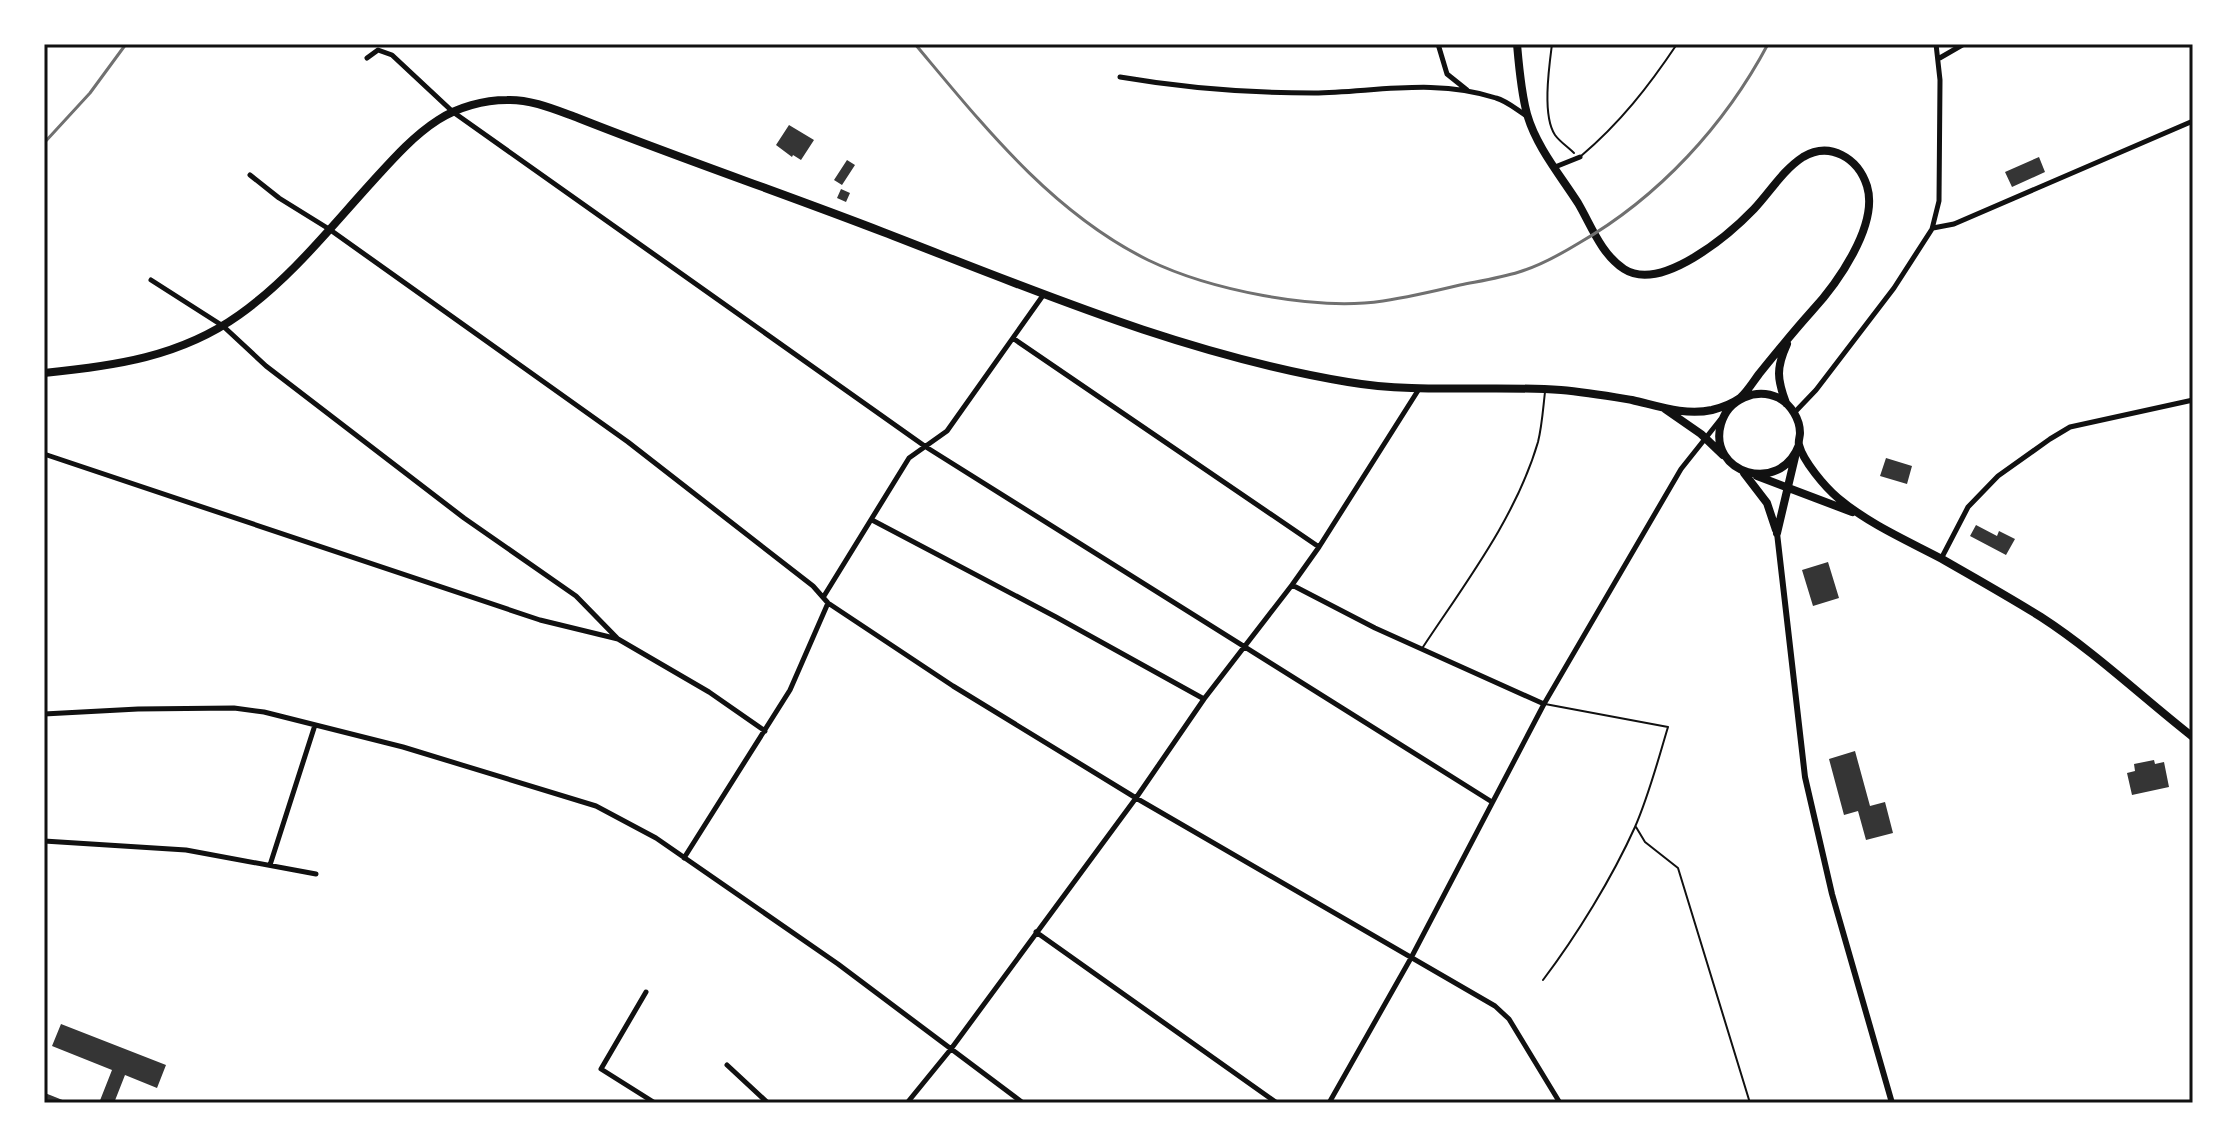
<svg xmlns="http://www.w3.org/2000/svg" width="2237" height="1147" viewBox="0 0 2237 1147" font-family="Bitter,serif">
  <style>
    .building { fill: #353535 }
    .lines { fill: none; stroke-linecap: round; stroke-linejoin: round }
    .path { stroke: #111; stroke-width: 2 }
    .service { stroke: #111; stroke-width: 2 }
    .minor { stroke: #111; stroke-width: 5 }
    .secondary { stroke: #111; stroke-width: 6 }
    .trunk { stroke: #111; stroke-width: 8 }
    .rail { stroke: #707070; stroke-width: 3 }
    .neatline { fill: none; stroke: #111; stroke-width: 3 }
  </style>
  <rect width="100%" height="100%" fill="#fff"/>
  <!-- building -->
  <path class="building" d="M789 125 814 140 801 160 793 155 792 157 776 145Z
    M2039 157 2045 172 2012 187 2005 172Z
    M847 160 855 165 842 185 834 180Z
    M841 189 850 193 846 202 837 198Z
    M1886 458 1912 466 1907 484 1880 476Z
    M1976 525 1997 536 1999 531 2015 539 2006 555 1970 536Z
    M1828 562 1839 598 1813 606 1802 570Z
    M1855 751 1870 806 1885 802 1893 833 1866 840 1858 811 1844 815 1829 759Z
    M2154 760 2155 764 2164 762 2169 787 2132 795 2127 773 2135 771 2134 764Z
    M61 1024 166 1065 157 1088 125 1075 114 1103H99L112 1070 52 1046Z
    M45 1093 70 1103H44Z"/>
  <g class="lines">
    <!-- path -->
    <path class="path" d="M1552 44C1549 67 1542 116 1555 135 1560 142 1568 147 1574 153"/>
    <!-- service -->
    <path class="service" d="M1581 156C1620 123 1649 86 1677 44
      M1423 647C1466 582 1516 517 1538 442 1542 426 1543 409 1545 392
      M1636 827 1645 842 1678 868 1750 1103
      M1543 980C1577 935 1612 878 1635 827 1649 795 1658 760 1668 727L1545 704"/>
    <!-- minor -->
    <path class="minor" d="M1438 44 1447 74 1467 90
      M367 58 378 50 392 55 453 112 926 447 1492 802
      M1938 59 1964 44
      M1120 77C1184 88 1249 93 1314 93 1375 92 1436 78 1496 98 1507 101 1517 110 1527 116
      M1555 167 1580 157
      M250 175 279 198 329 229 628 442 813 586 828 603 953 686 1136 798 1495 1006 1509 1019 1560 1103
      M1933 228 1954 224 2193 121
      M151 280 223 326 266 366 464 518 576 596 617 638
      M1014 339 1319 547
      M1794 413 1816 390 1894 288 1932 229 1939 201 1940 80 1936 44
      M44 454 540 620 618 639 709 692 765 731
      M872 520 1056 617 1204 699
      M1941 559 1968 507 1998 476 2050 439 2070 427 2193 400
      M1292 585 1375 628 1544 704
      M824 596 909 458 947 431 1044 294
      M44 714 138 709 234 708 264 712 403 747 596 806 656 838 838 964 1023 1103
      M44 841 186 850 316 874
      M684 858 790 690 828 603
      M270 865 315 725
      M1036 932 1277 1103
      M646 992 601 1069 655 1103
      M727 1065 768 1103
      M907 1103 951 1049 1136 798 1204 699 1292 585 1319 547 1419 389
      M1329 1103 1411 958 1544 704 1681 469 1720 420"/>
    <!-- secondary -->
    <path class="secondary" d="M1777 533 1805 777 1832 894 1892 1103"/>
    <!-- trunk -->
    <path class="trunk" d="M44 373C114 366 180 357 239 315 290 279 330 228 372 182 392 160 413 136 438 120 458 107 484 100 507 100 531 99 556 110 578 118 679 158 782 193 883 232 1036 291 1185 355 1348 382 1418 394 1490 385 1561 390 1585 392 1608 396 1632 400 1658 406 1685 416 1712 410 1720 408 1733 403 1740 398 1747 392 1753 382 1759 374 1776 353 1793 332 1811 312 1837 284 1879 225 1867 186 1858 158 1830 141 1803 157 1783 170 1770 192 1754 209 1729 235 1661 293 1624 269 1601 254 1591 225 1578 203 1560 175 1536 146 1527 114 1521 92 1519 67 1517 44
      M1786 403C1777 379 1776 368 1787 344
      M1665 409 1701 434 1723 455
      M1799 445C1780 496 1707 473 1721 424 1728 399 1756 387 1779 398 1791 405 1800 419 1800 433 1800 437 1798 441 1799 445 1803 461 1825 487 1838 498 1869 524 1906 540 1942 559 1975 578 2009 597 2041 617 2095 652 2142 697 2193 737
      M1744 473 1767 503 1776 530
      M1757 476 1852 512
      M1777 533 1795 457"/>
    <!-- rail -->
    <path class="rail" d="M915 44C983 125 1051 212 1148 260 1210 290 1315 311 1383 301 1409 297 1435 291 1460 285 1480 281 1500 278 1519 272 1539 266 1561 254 1579 243 1659 197 1725 125 1768 44
      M44 143 90 93 126 44"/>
  </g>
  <!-- border -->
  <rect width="2237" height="1147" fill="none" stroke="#ffffff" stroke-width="92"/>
  <rect x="46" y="46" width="2145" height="1055" class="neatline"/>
</svg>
